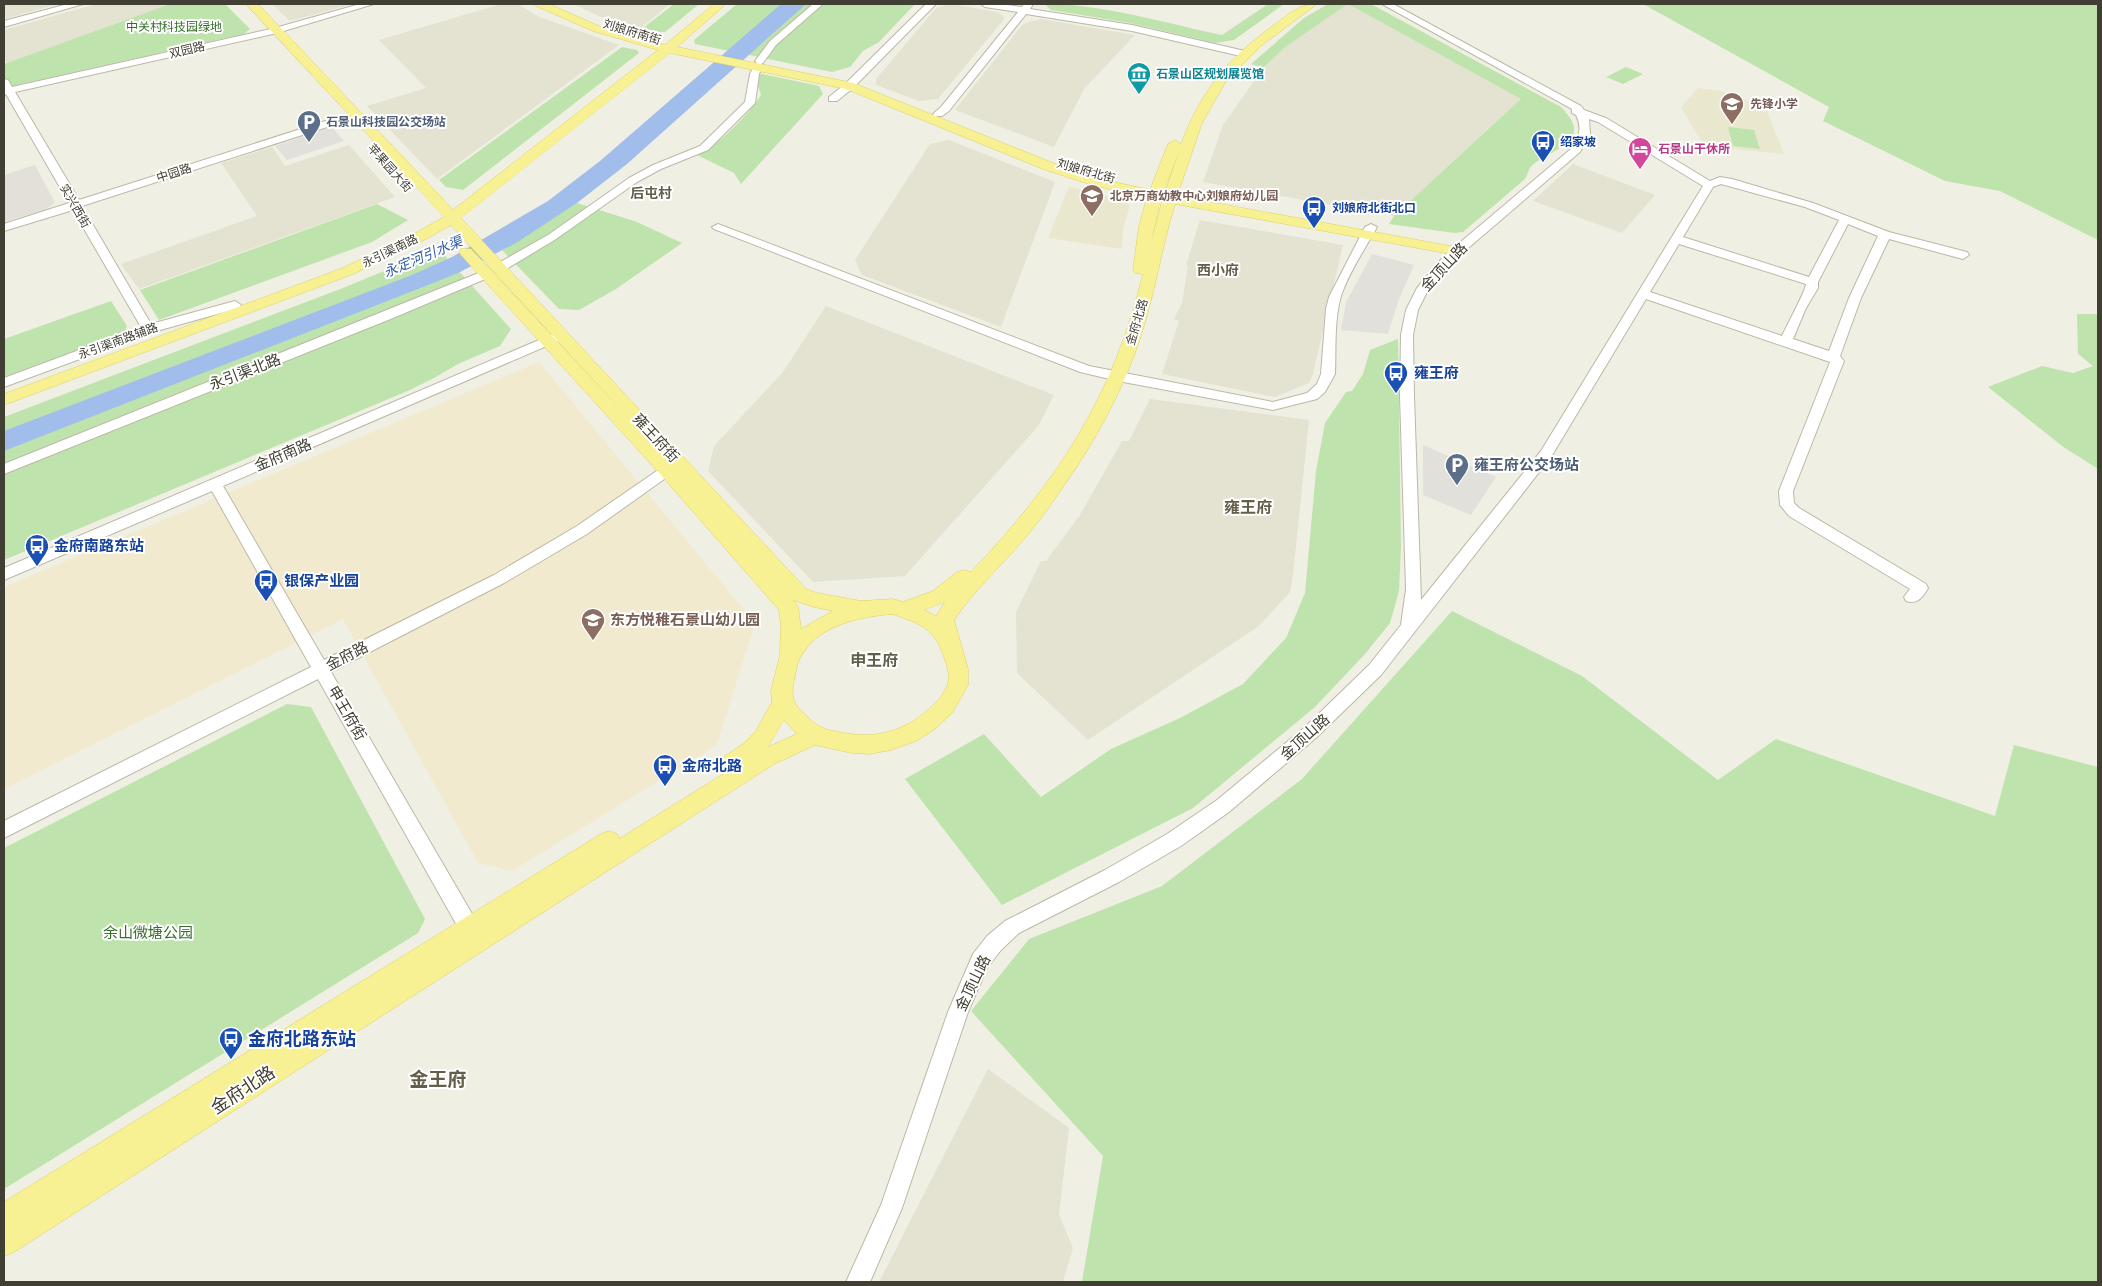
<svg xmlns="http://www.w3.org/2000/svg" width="2102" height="1286" viewBox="0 0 2102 1286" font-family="'Varela Round','Noto Sans SC',sans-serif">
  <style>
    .residential { fill: #e4e2d1 }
    .commercial { fill: #f2eace }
    .industrial { fill: #e2e0d8 }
    .education { fill: #e9e7cd }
    .green { fill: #bfe3ad }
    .parking { fill: #e1e0db }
    .water { fill: #a1bdeb }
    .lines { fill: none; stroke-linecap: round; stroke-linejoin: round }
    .minor-casing { stroke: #bbb8a6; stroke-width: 2 }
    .major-casing { stroke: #dbd165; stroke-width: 1 }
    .minor { fill: #fff; fill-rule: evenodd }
    .major { fill: #f8f194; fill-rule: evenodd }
    .labels { text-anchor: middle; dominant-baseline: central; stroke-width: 4; stroke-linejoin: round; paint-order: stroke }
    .far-park-label { font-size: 12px; fill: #366f2b; stroke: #fff }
    .far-street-label { font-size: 12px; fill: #413f33; stroke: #fff }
    .far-culture-label { font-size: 12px; font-weight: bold; fill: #0d838f; stroke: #fff; text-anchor: start }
    .far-education-label { font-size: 12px; font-weight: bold; fill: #785e54; stroke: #fff; text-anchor: start }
    .far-service-label { font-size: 12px; font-weight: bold; fill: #4e5e75; stroke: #fff; text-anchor: start }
    .far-transit-label { font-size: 12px; font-weight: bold; fill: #164399; stroke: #fff; text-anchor: start }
    .far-hotel-label { font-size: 12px; font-weight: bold; fill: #b23c85; stroke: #fff; text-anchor: start }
    .far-neighbourhood-label { font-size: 14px; font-weight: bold; fill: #645f4b; stroke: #fff }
    .far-water-label { font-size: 14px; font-style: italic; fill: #345da6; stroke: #fff }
    .street-label { font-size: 15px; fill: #413f33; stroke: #fff }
    .transit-label { font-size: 15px; font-weight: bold; fill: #164399; stroke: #fff; text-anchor: start }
    .service-label { font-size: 15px; font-weight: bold; fill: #4e5e75; stroke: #fff; text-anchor: start }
    .education-label { font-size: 15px; font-weight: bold; fill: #785e54; stroke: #fff; text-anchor: start }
    .park-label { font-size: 15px; fill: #366f2b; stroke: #fff }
    .neighbourhood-label { font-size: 16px; font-weight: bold; fill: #645f4b; stroke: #fff }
    .near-transit-label { font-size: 18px; font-weight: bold; fill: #164399; stroke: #fff; text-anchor: start }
    .near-street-label { font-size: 18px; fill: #413f33; stroke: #fff }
    .near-neighbourhood-label { font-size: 19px; font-weight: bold; fill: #645f4b; stroke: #fff }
  </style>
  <rect width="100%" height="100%" fill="#f0efe3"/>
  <!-- residential -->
  <path class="residential" d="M4 4H58L4 19Z
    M96 4H170L7 63 4 59V30Z
    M272 4H353L290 21Z
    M501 4H518L537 16 619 45 437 179 367 106 426 88 379 40Z
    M573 4H670L638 30 616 24Z
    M950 4 998 12 1005 18 938 99 919 101 876 85V79L936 8Z
    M1348 4 1521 99 1394 216 1203 182 1223 125 1263 68 1284 48Z
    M1041 19 1135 35 1084 89 1054 147 955 110 1023 24Z
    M949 140 1055 182 1001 327 862 275 855 260 930 144Z
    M349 145 395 197 139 289 121 264 257 216 221 163 272 147 285 166Z
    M1573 164 1655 195 1622 233 1533 201Z
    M1200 220 1343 245 1313 374 1309 383 1275 397 1162 374 1179 321 1174 319 1182 303 1188 266 1186 265Z
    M826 306 1054 395 1039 425 905 576 813 582 708 471 714 446 783 372Z
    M1150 399 1309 420 1293 575 1290 592 1259 626 1088 740 1017 673 1016 612 1041 561H1046L1080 515 1122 441H1129Z
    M988 1069 1069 1128 1059 1215 1073 1248 1063 1282H879Z"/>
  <!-- commercial -->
  <path class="commercial" d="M539 362 755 623 717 745 512 871 478 863 343 619 4 789V587Z"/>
  <!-- industrial -->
  <path class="industrial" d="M35 165 55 203 46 209 4 222V175Z"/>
  <!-- education -->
  <path class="education" d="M1698 88 1721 91 1751 102 1764 104 1784 154 1704 146 1681 107Z
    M1069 187 1121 200 1130 206 1123 228 1122 249 1048 238Z"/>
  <!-- green -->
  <path class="green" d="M170 4H225L250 29 244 34 17 85 4 90V64Z
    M674 4H699L665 32H657L643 28Z
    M737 4H915L879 42 863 51 850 67 832 72 695 44 694 40Z
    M1045 4C1104 4 1164 23 1222 35L1268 4H1284L1234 40 1215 43 1130 23 1051 10Z
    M1328 4H1348L1284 48 1263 68 1251 64 1304 18Z
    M1348 4H1371L1561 107C1598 144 1547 148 1530 168 1528 171 1527 176 1525 179L1463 232 1454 233 1389 224 1394 216 1521 99Z
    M1643 4H2098V240L2000 191 1945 181 1823 121 1829 107Z
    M622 47 637 50 639 53 463 190 446 187 439 180Z
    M1626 67 1643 74 1623 84 1606 77Z
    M757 73 819 86 823 94 741 184 734 173 697 155C719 145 748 115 761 95L757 82Z
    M1728 127 1754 130 1760 149 1733 146Z
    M577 203 637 222 682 243 616 289 579 310 559 309 502 250Z
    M377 204 408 220 372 242 159 320 140 290Z
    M438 248 511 329 500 346 458 364 434 378 410 390 4 560V417L343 288 389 269 426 249Z
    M111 301 127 326 124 333 4 377V339Z
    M2077 314H2098V469L2062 446 1988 387 2042 366 2073 373 2093 366 2078 354Z
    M1398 339 1401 547 1399 591 1390 623 1365 654 1315 707 1193 808 1002 905 905 779 984 734 1041 797 1111 749 1180 718 1243 684 1286 638 1305 593 1316 471 1325 423 1346 392 1352 391 1363 374 1370 350Z
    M1452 611 1582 676 1718 780 1776 739 1995 816 2014 745 2098 767V1282H1082L1103 1156 971 1011 1029 939 1162 886 1302 779Z
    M287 704 311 707 425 919 418 933 4 1189V848Z"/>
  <!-- parking -->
  <path class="parking" d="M332 127 344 141 287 160 275 146Z
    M1372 254 1414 265 1399 299 1388 334 1341 330 1346 302Z
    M1423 445 1496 477 1471 515 1423 495Z"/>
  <!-- water -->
  <path class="water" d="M781 4H806L627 164 577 203 516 243 458 273 423 287 4 451V431L412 275 452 257 548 201 600 161Z"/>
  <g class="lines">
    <!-- minor casing -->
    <g class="minor-casing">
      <path id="minor" d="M68 4H83L4 27V21Z
        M360 4H374L277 33 15 92 79 200 341 116H349L350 118 349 120 82 206 151 324 235 301 241 305 239 308 153 332 4 387V378L141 327 73 210 4 231V224L69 203 6 94 4 95V79L8 80 12 87 275 28Z
        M813 4H823L776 45 763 63 761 64 763 66 759 74 755 103 708 150 661 169 637 182 556 239 503 271H495L493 268 495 265 548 235 629 178 653 165 700 146 745 102 750 74 755 64 757 63 755 61 770 41Z
        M926 4H936L853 88 837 101H829V97L845 84Z
        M981 4H1000L1022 7 1024 4H1033L1030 9 1132 25 1245 51 1250 54 1245 57 1132 31 1026 14 949 111 942 116H934L933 114 941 107 1018 12 985 7Z
        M1382 4H1393L1581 106 1584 110 1606 118 1710 181 1720 177 1732 179 1813 203 1889 232 1967 252 1969 255 1963 259 1889 239 1861 298 1840 356 1844 361 1793 491 1794 503 1799 508 1926 584 1928 588C1923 597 1917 605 1906 601L1904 597 1910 589 1789 516 1780 505 1779 491 1830 362 1646 299 1551 457 1381 675 1317 737 1229 812 1181 846 1119 882 1019 933 1001 950 987 968 968 1012 902 1208 870 1282H846L881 1205 948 1012 973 954 987 936 1005 921 1105 870 1167 834 1217 800 1305 727 1369 665 1401 625 1406 589 1400 396 1401 335 1406 310 1417 288 1444 256 1572 148C1580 137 1582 127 1576 115L1572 113V109ZM1589 119 1598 122 1703 186 1541 451 1421 600 1414 396 1413 335 1418 310 1427 292 1452 262 1580 152 1590 134ZM1721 184 1805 207 1839 220 1809 277 1683 237 1713 187ZM1848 224 1878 236 1849 298 1829 351 1793 339 1806 308 1818 288V282ZM1679 244 1806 284C1806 290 1786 327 1782 336L1650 292Z
        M718 224 1089 366 1273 402 1307 393 1317 384 1321 374 1326 309 1329 297 1365 227 1371 224 1377 227C1365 249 1349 272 1341 296 1334 320 1336 349 1335 374L1325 392 1317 399 1273 410 1118 381 1080 372 714 229 712 227Z
        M486 270 490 271 492 274 490 277 393 318 4 474V464Z
        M560 331 566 335 565 338 223 486 324 660 494 575 577 526 674 459H684L686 462 684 465 587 534 504 583 331 672 482 931 485 938 482 945 475 947 468 945 318 679 4 838V821L311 667 212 491 4 580V568Z"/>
    </g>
    <!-- major casing -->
    <g class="major-casing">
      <path id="major" d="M246 4H258L453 210 658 50 593 31 536 6 535 4H549L601 27 665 45 714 4H726L677 47 853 83 1053 163 1101 179 1150 190 1168 144 1175 140 1181 144C1201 91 1228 58 1274 25 1289 14 1299 4 1317 4L1262 45 1226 81 1202 123 1177 196 1456 247 1461 248 1463 251 1461 254 1456 255 1175 204C1162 245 1156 288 1143 329 1125 388 1094 444 1058 494 1046 512 1033 529 1019 545 997 570 973 592 954 620L968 669V685L952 713 935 729 916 741 891 750 869 754 852 753 815 745 774 764 14 1252 4 1256V1202L601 834 609 831 617 834 619 839 728 771 725 770 722 763 725 756 743 744 756 731 772 702 771 691 780 655 781 624 779 610 661 475 461 255 459 252 461 249H471L635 425 451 225 422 241 353 274 4 405V394L343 268 412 235 444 217ZM670 53 846 89 1043 169 1092 185 1147 198 1139 226 1133 270 1135 273 1143 274C1113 397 1058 481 971 572L964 570 957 572 933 591 903 602 893 599 861 601 817 593 806 589 461 218ZM1179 151 1165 193H1163ZM1160 201H1162L1151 243ZM793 600 814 607 833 611 801 629 798 607ZM945 602 936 616 924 610ZM892 614C901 617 911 620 920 625 933 632 940 644 944 657 947 665 950 675 948 683 946 692 937 702 930 708 904 732 874 740 839 732 828 730 821 729 812 721 794 705 789 700 795 676 796 671 797 663 800 658 817 625 859 617 892 614ZM784 720 797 734 768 747Z"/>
    </g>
    <!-- minor -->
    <use href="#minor" class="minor"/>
    <!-- major -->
    <use href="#major" class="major"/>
  </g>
  <!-- icons -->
  <defs>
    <g id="museum-pin" transform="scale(1.25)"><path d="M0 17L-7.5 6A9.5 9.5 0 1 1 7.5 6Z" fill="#0f9aa8" stroke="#fff"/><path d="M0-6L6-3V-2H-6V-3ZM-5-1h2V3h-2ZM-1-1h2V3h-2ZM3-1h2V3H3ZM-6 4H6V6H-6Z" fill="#fff"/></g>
    <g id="school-pin" transform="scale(1.25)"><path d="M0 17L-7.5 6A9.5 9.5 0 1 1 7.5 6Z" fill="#8d6e63" stroke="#fff"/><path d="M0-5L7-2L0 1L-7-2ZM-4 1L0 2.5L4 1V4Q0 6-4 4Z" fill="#fff"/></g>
    <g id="parking-pin" transform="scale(1.25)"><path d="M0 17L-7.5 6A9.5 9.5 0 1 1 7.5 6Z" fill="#5c6f8a" stroke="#fff"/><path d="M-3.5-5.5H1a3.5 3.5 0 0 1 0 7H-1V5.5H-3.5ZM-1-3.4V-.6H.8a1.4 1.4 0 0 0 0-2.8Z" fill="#fff"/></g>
    <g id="bus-pin" transform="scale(1.25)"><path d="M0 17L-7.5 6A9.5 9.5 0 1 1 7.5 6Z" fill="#1a4fb4" stroke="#fff"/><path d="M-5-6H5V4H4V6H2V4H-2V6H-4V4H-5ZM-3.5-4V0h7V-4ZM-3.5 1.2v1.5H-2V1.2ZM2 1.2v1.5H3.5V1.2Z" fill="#fff"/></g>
    <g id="hotel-pin" transform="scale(1.25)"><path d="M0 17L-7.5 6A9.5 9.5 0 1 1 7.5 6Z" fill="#d1479c" stroke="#fff"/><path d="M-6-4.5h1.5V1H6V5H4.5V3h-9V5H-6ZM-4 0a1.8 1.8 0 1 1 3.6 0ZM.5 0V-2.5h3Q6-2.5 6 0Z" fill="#fff"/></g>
  </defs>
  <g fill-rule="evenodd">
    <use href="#museum-pin" x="1139" y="74"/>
    <use href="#school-pin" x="1732" y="104"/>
    <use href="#parking-pin" x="309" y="122"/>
    <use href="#bus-pin" x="1543" y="142"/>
    <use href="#hotel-pin" x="1640" y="149"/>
    <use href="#school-pin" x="1092" y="196"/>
    <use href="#bus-pin" x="1314" y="208"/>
    <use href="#bus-pin" x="1396" y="373"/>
    <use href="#parking-pin" x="1457" y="465"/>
    <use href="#bus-pin" x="37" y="546"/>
    <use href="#bus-pin" x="266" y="581"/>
    <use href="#school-pin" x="593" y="620"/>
    <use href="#bus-pin" x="665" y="766"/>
    <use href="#bus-pin" x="231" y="1039"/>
  </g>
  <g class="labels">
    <!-- far-park labels -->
    <g class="far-park-label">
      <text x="174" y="27">中关村科技园绿地</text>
    </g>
    <!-- far-street labels -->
    <g class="far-street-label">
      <text transform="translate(632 32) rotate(17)">刘娘府南街</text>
      <text transform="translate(187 50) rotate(-13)">双园路</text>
      <text transform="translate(390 168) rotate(48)">苹果园大街</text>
      <text transform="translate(1086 171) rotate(16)">刘娘府北街</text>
      <text transform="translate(174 173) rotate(-18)">中园路</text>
      <text transform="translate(75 206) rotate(60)">实兴西街</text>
      <text transform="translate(390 251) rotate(-26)">永引渠南路</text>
      <text transform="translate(1137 322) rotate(-73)">金府北路</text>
      <text transform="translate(118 341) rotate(-20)">永引渠南路辅路</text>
    </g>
    <!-- far-culture labels -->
    <g class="far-culture-label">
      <text x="1156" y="74">石景山区规划展览馆</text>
    </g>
    <!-- far-education labels -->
    <g class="far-education-label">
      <text x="1750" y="104">先锋小学</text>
      <text x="1110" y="196">北京万商幼教中心刘娘府幼儿园</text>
    </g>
    <!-- far-service labels -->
    <g class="far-service-label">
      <text x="326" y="122">石景山科技园公交场站</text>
    </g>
    <!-- far-transit labels -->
    <g class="far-transit-label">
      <text x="1560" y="142">绍家坡</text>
      <text x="1332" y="208">刘娘府北街北口</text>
    </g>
    <!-- far-hotel labels -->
    <g class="far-hotel-label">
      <text x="1658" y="149">石景山干休所</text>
    </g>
    <!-- far-neighbourhood labels -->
    <g class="far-neighbourhood-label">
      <text x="651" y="193">后屯村</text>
      <text x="1218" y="270">西小府</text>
    </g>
    <!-- far-water labels -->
    <g class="far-water-label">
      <text transform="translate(423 257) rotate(-23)">永定河引水渠</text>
    </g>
    <!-- street labels -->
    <g class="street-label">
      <text transform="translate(1444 267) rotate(-47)">金顶山路</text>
      <text transform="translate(245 372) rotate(-21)">永引渠北路</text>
      <text transform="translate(656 438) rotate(47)">雍王府街</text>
      <text transform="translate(283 455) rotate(-23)">金府南路</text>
      <text transform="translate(347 656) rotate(-27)">金府路</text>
      <text transform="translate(347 713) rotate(60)">申王府街</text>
      <text transform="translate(1305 737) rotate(-42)">金顶山路</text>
      <text transform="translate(973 983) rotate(-64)">金顶山路</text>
    </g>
    <!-- transit labels -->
    <g class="transit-label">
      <text x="1414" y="373">雍王府</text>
      <text x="54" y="546">金府南路东站</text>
      <text x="284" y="581">银保产业园</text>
      <text x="682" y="766">金府北路</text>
    </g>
    <!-- service labels -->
    <g class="service-label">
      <text x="1474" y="465">雍王府公交场站</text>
    </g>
    <!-- education labels -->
    <g class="education-label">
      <text x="610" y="620">东方悦稚石景山幼儿园</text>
    </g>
    <!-- park labels -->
    <g class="park-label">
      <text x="148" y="933">余山微塘公园</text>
    </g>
    <!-- neighbourhood labels -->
    <g class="neighbourhood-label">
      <text x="1248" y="508">雍王府</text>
      <text x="874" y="661">申王府</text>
    </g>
    <!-- near-transit labels -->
    <g class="near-transit-label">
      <text x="248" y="1039">金府北路东站</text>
    </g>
    <!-- near-street labels -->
    <g class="near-street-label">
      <text transform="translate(243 1090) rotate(-33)">金府北路</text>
    </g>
    <!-- near-neighbourhood labels -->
    <g class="near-neighbourhood-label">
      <text x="438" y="1080">金王府</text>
    </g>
  </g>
  <!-- border -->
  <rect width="2102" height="1286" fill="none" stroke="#413f33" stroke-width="10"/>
</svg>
